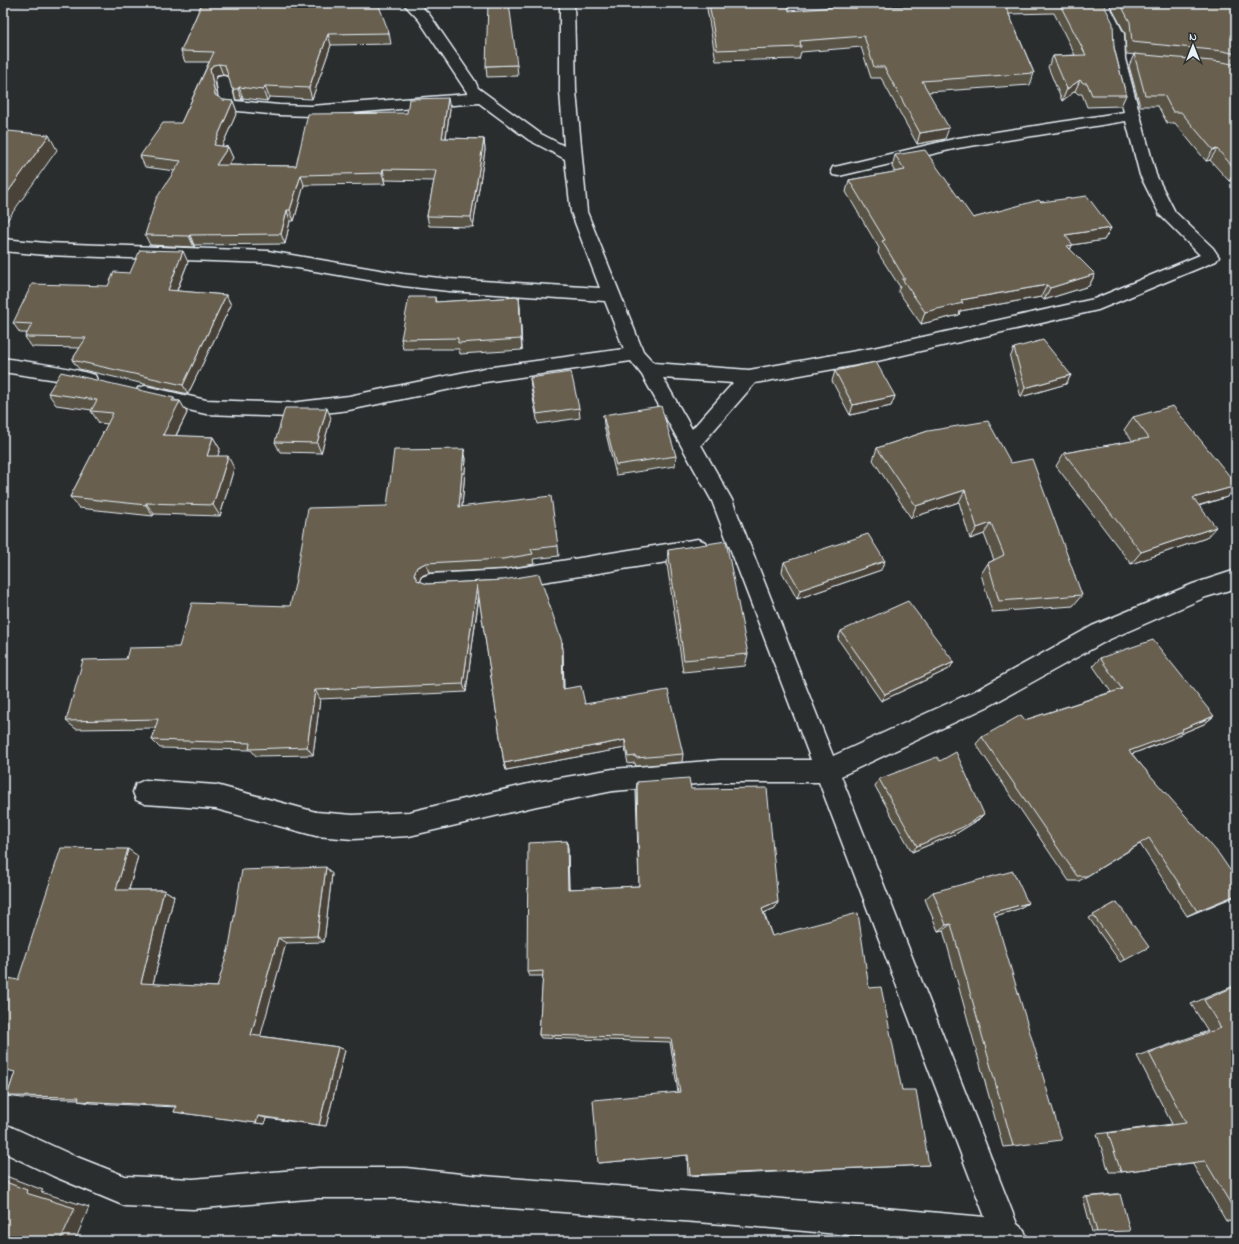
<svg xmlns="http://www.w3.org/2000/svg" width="1239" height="1244" viewBox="0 0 1239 1244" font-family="'Indie Flower',sans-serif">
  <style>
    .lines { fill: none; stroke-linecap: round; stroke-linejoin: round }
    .minor-casing { stroke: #e8f1f8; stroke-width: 3 }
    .minor { fill: #2a2d2e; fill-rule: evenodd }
    .wall { fill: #595245; stroke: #e8f1f8 }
    .shaded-wall { fill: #484238; stroke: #e8f1f8 }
    .building { fill: #675f50; stroke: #e8f1f8 }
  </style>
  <rect width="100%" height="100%" fill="#2a2d2e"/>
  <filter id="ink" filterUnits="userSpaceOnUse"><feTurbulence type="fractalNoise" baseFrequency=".025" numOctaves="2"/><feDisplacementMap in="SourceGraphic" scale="8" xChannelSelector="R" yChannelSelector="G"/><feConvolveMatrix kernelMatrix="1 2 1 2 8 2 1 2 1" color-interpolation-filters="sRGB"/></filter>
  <g filter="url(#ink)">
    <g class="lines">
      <!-- minor casing -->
      <g class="minor-casing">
        <path id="minor" d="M403 3H418L429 14 475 81 478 88 541 134 564 146 560 91V3H574L576 91 587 212 643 351 654 363 749 370 873 348 1094 299 1200 255 1160 215 1140 175 1126 121 958 148 839 176 833 175 831 171 833 167 839 166 958 138 1124 112 1111 59 1110 34 1094 3H1108L1124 34 1125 59 1156 175 1175 212 1213 248 1219 257 1216 261 1098 310 873 362 755 383 701 445 732 500 833 756 975 691 1092 626 1193 584 1236 570V588L1206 597 1108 640 991 705 841 776 1017 1224 1024 1230 1028 1241H916L736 1225 470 1205 406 1198H319L193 1209 125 1206 53 1176 3 1152V1123L72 1155 125 1176 193 1179 319 1168H406L470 1175 736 1195 985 1217 819 782H720L613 791 537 806 409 836 353 839 316 836 216 809 145 804 136 800 133 792 136 784 145 780 216 785 316 812 353 815 409 812 537 782 613 769 720 760H811L712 501 642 375 631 361 485 382 349 410 291 417 206 414 145 400 138 398 136 393 138 388 145 386 206 400 291 403 349 396 485 368 624 349 605 301 449 291 403 286 268 263 46 255 3 251V239L46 243 268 251 403 274 449 279 600 288 571 212 565 159 529 140 479 103 311 116 279 115 228 110 223 108 220 105 216 80 218 77 223 76 228 77 230 80 235 101 279 105 311 106 468 94 419 20ZM663 378 733 383 692 429Z
          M3 358C34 363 65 366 95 375L97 380 95 385 88 387 57 380 3 372Z
          M698 539 705 542 709 548 705 554 698 557 505 588 430 592 422 589 419 583 422 577 430 574 505 570Z"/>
      </g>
      <!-- minor -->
      <use href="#minor" class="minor"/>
    </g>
    <!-- wall -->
    <path class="wall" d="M3 3H45L19 5H3Z
      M202 3 389 33 391 44 331 45 312 99 269 97 267 101 243 98 242 100H236L229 76 223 75 217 76 215 80 217 97 223 100 233 101 237 112 222 146 228 147 233 158 227 165 296 166 407 113 450 109 446 138 484 139 485 150 473 227 429 226 427 216 434 181 385 180V184L304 185 294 221H290L285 244 194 245V247L150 245 145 235 175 171 145 167 140 156 181 123 209 62H185L181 51Z
      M708 3H788L789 11 903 6 904 3H1103L1126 95 1121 106 1087 107 1082 94H1078L1075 91 1062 101 1048 67 1053 56 1075 55 1054 13 1009 14 1034 73 1030 85 928 92 945 139 917 144 881 78H871L861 47 801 52 799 59 716 61 707 9Z
      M1109 3H1236V180L1229 181 1210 160 1206 161 1175 123H1167L1158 106H1140L1129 66 1134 54 1140 55 1126 54 1125 33Z
      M517 65 518 76 487 77 486 66Z
      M895 155 973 218 1041 202 1111 228 1104 240 1072 245 1070 250 1095 274 1089 286 1044 300 1041 297 960 311 959 315 921 324 898 291 900 287 878 253 879 248 846 192 849 180 895 172 892 167Z
      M188 262 177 291 226 295 231 305 188 394 79 369 72 360 80 348 32 347 25 337 27 333H20L13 323 108 286 130 273Z
      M435 297 436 302 519 297 520 308 522 350 460 354 459 349H403L401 339Z
      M1014 348 1071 375 1066 384 1021 397 1010 358Z
      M835 371 895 396 891 406 850 415 832 381Z
      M530 378 579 408 580 418 538 424 531 388Z
      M48 393 180 401 187 413 176 436 213 437 220 449 217 456 234 468 220 516 154 514 153 516 79 508 70 497 108 424 99 423 91 411 92 410 56 405Z
      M603 415 676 456 675 466 616 475 604 425Z
      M1133 417 1227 497 1199 506 1206 538 1131 564 1056 466 1064 453 1133 441 1124 430Z
      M331 418 321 453 280 452 275 442Z
      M928 431 1082 595 1073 606 992 612 981 574 988 563 994 560 984 534 970 539 959 502 911 518 873 460 877 448Z
      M464 449 466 459 462 507 558 546 559 556 533 559 534 564 505 569 429 573 421 576 419 581 427 584 503 580 562 642 563 650 564 689 585 704 683 754 682 762 636 766 635 763 628 764 625 748 506 770 504 763 479 597 466 692 320 699 313 755 256 756 251 750 160 748 152 740 156 728 76 729 66 721 126 659 179 647 290 606 387 506Z
      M668 550 748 654 745 666 683 672 667 564Z
      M784 562 881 570 797 599 782 572Z
      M841 631 954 662 949 669 881 701 838 639Z
      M1100 658 1214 716 1204 724 1180 734 1174 738 1132 754 1236 879V896L1187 916 1140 844 1079 881H1069L976 744 982 737 1025 720 1111 692 1093 666Z
      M879 779 978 820 957 833 912 852 875 786Z
      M637 782 691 789 778 902 775 908 764 913 772 936 869 988 902 1090 929 1165 688 1176 687 1155 598 1163 678 1092 670 1042 541 1038 539 1035 543 976H529L527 972 567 841 568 849 569 889 639 886 636 791Z
      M138 856 129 890H164L174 896 153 984 217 987 326 867 332 874 324 942 286 943 260 1036 338 1047 345 1050 326 1126 266 1118 265 1124 174 1112 176 1107 91 1103 78 1101 79 1099 22 1098 7 1096 15 1072 18 980Z
      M933 892 1028 903 1018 909 995 916 1013 1146 1003 1147 943 930 938 931 925 899Z
      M1117 902 1125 960 1120 962 1089 918Z
      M1236 985V1222L1226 1221 1192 1163 1121 1172H1109L1097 1134 1172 1124 1137 1056 1208 1031 1191 1004Z
      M1115 1194H1120L1097 1232H1092L1083 1197Z"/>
    <!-- shaded-wall -->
    <path class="shaded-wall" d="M328 34 331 45 312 99 309 88Z
      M219 64 223 75 217 76 215 80 219 106 215 95 210 69 213 65Z
      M1080 80 1075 91 1062 101 1067 89Z
      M265 86 269 97 267 101 263 90Z
      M239 87 243 98 242 100 238 89Z
      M448 98 450 109 444 149 442 138Z
      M233 101 237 112 218 155 214 145Z
      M949 128 945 139 917 144 920 133Z
      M49 135 57 150 3 226V199Z
      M484 139 485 150 473 227 471 217Z
      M228 147 233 158 220 176 216 165Z
      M1217 149 1210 160 1206 161 1213 150Z
      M383 169 385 180V184L382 173Z
      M1236 170V180L1229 181Z
      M301 175 304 185 294 221 290 210Z
      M287 210 290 221 285 244 281 234Z
      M1111 228 1104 240 1072 245 1067 257 1065 235Z
      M190 235 194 245V247L189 236Z
      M183 251 188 262 173 300 168 290Z
      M1095 274 1089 286 1044 300 1050 288Z
      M1047 285 1041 297 960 311 959 315 921 324 925 312 961 300Z
      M226 295 231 305 188 394 183 385Z
      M519 297 520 308 522 350 521 339Z
      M1071 375 1066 384 1021 397 1025 388Z
      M895 396 891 406 850 415 853 405Z
      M174 398 178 405 180 401 187 413 170 447 163 435 172 401Z
      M327 408 331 418 321 453 317 443Z
      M213 437 220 449 214 468 207 456Z
      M464 449 466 459 461 517 459 507Z
      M228 456 234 468 220 516 213 505Z
      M1236 486V487L1227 497 1183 510 1193 498Z
      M965 490 959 502 911 518 916 506Z
      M146 503 154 514 153 516 146 505Z
      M991 523 984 534 970 539 977 528Z
      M1216 527 1206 538 1131 564 1141 552Z
      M885 561 881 570 797 599 800 590Z
      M426 563 429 573 421 576 418 584 414 574 417 567Z
      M477 585 479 594 466 692 463 684Z
      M562 642 563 650 564 698 563 689Z
      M954 662 949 669 881 701 885 694Z
      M315 690 320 699 313 755 307 747Z
      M1214 716 1204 724 1180 734 1174 738 1121 758 1129 751Z
      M625 740V748L506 770 504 763Z
      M984 814 978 820 957 833 912 852 917 846Z
      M567 841 568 849 569 895 568 889Z
      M128 849 138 856 127 896 116 890Z
      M326 867 332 874 324 942 317 936Z
      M164 890 174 896 152 988 141 983Z
      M1236 895V896L1187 916 1197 911Z
      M778 902 775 908 759 915 762 909Z
      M1028 903 1018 909 985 919 994 912Z
      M951 924 943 930 938 931 946 925Z
      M278 938 286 943 260 1038 251 1035Z
      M338 1047 345 1050 326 1126 319 1125Z
      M258 1116 266 1118 265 1124 256 1123Z
      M3 1175 43 1190 41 1192 89 1207 75 1241H60L3 1181Z
      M274 1235 294 1241H283L267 1237Z"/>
    <!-- building -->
    <path class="building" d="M202 3H378L389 33 328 34 309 88 265 86 263 90 239 87 238 89H232L225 65 219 64 213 65 210 69 215 95 223 100 233 101 214 145 228 147 216 165 296 166 308 114 407 113 409 99 448 98 442 138 484 139 471 217 427 216 436 170 383 169 382 173 301 175 290 210H287L281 234 190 235 189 236 145 235 156 199 181 161 140 156 163 123H181L214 52 181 51Z
      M488 3H509L517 65 486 66Z
      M709 3H788L789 11 833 7 908 6 907 3H1013H1004L1034 73 922 81 949 128 920 133 884 67H874L864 36 800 41 801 47 717 50Z
      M1059 3H1103L1113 23 1114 48 1126 95H1092L1087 83H1083L1080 80 1067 89 1053 56 1086 55Z
      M1120 3H1236V54L1223 51 1132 42 1130 22Z
      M1134 54 1223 62 1236 65V170L1217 149 1213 150 1181 112H1173L1164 95H1145Z
      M8 131 49 135 3 199V137Z
      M925 150 973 218 1039 200 1041 202 1087 196 1111 228 1065 235 1073 245 1067 246 1095 274 1050 288 1047 285 961 300 963 303 925 312 902 279H905L882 241 885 240 849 180 905 170 895 155Z
      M140 250 183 251 168 290 226 295 183 385 72 360 86 338 25 337 32 324 13 323 32 284 108 286 114 272 130 273Z
      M409 297H435V302L519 297 521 339 458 343V338L401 339Z
      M1043 340 1071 375 1025 388 1014 348Z
      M876 362 895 396 853 405 835 371Z
      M61 372 174 398 172 401H180L163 435 213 437 207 456H228L213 505 146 503V505L70 497 113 413 91 411 97 400 48 393Z
      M571 372 579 408 537 414 530 378Z
      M661 406 676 456 616 465 603 415Z
      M1173 406 1236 484V486L1193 498 1216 527 1141 552 1064 453 1149 438 1133 417Z
      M285 408H327L317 443 275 442Z
      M988 421 1011 463 1032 459 1082 595 999 601 988 563 1004 555 991 523 977 528 965 490 916 506 877 448 928 431Z
      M464 449 459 507 551 496 558 546 531 549 533 554 503 559 426 563 417 567 414 574 417 580 427 584 503 580 539 574 562 642 563 689 581 686 585 704 668 690 683 754 636 758V756L628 757 625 740 504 763 477 585 463 684 315 690 307 747 249 749 250 743 152 740 158 719 66 721 83 660 126 659 129 648 179 647 192 603 290 606 295 584 308 508 387 506 394 450Z
      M868 534 885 561 800 590 784 562Z
      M726 541 748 654 684 660 668 550Z
      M908 601 954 662 885 694 841 631Z
      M1153 640 1214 716 1182 729 1183 731 1129 751 1219 854 1236 879V895L1197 911 1149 838 1087 876H1077L982 737 1021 715 1025 720 1122 689 1100 658Z
      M956 752 984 814 963 827 917 846 879 779 937 757 940 761Z
      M689 778 691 789 767 788 778 902 762 909 772 936 858 913 869 988 881 987 902 1090H916L929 1165 690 1175 688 1155 598 1163 593 1100 680 1092 671 1038 539 1035 543 971 527 972 528 843 567 841 568 889 639 886 637 782Z
      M61 848 128 849 116 890H164L141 983 217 987 229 947 242 870 326 867 317 936 278 938 251 1035 338 1047 319 1125 258 1116 256 1123 174 1112 176 1106 78 1101 79 1097 7 1096 15 1072 3 1069V977L18 980Z
      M1013 871 1028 903 994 912 1062 1140 1013 1146 951 924 946 925 933 892Z
      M1117 902 1149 947 1125 960 1093 915Z
      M1236 986V1213L1205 1161 1121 1172 1108 1133 1186 1123 1149 1053 1221 1028 1204 1000Z
      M3 1181 27 1190 26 1193 75 1208 60 1241H3Z
      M1120 1194 1130 1231 1097 1232 1087 1197Z
      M267 1237 283 1241H265Z"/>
  </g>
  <!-- margin -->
  <rect width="1239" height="1244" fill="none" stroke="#2a2d2e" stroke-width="16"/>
  <rect x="8" y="8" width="1223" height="1228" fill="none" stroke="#e8f1f8" stroke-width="1.5" filter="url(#ink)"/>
  <!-- north arrow -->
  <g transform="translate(1193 46)" stroke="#2a2d2e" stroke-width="3" paint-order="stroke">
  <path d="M0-3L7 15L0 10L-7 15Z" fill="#e8f1f8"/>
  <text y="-6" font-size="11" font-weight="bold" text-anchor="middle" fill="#e8f1f8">N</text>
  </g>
</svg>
